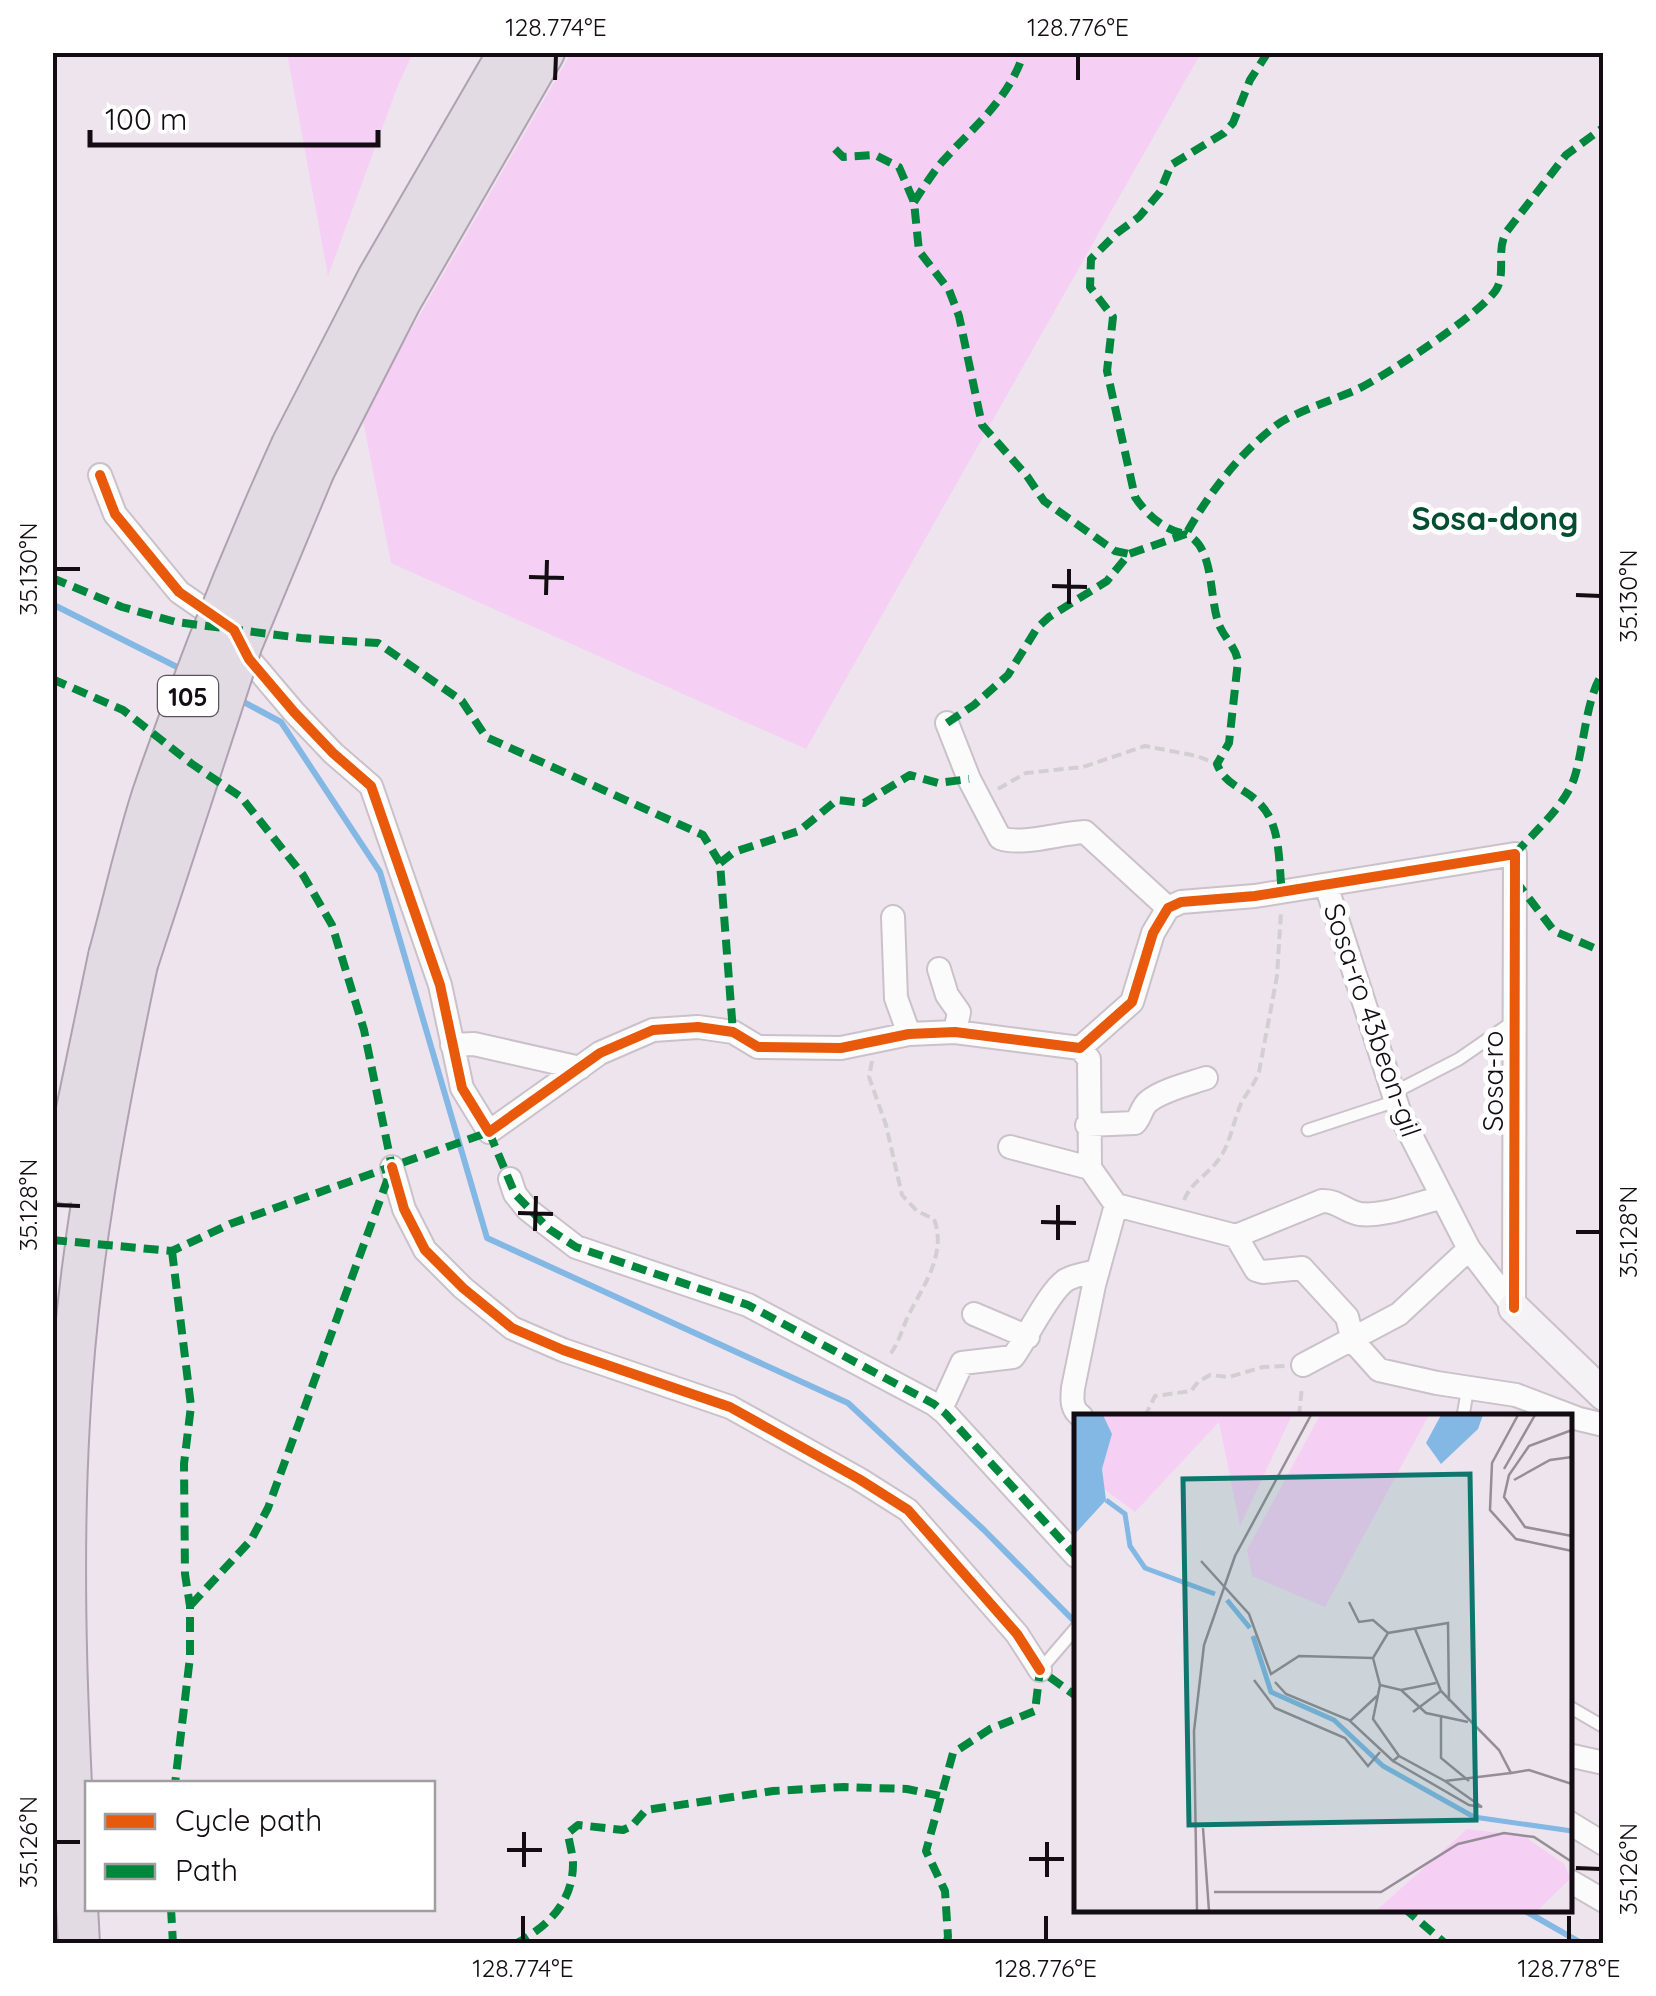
<svg xmlns="http://www.w3.org/2000/svg" width="1656" height="1996" viewBox="0 0 1656 1996" font-family="Quicksand,sans-serif">
  <style>
    .green { fill: #f6cff5 }
    .lines { fill: none; stroke-linecap: round; stroke-linejoin: round }
    .stream { stroke: #83b8e4; stroke-width: 6 }
    .lane-casing { stroke: #cac1c9; stroke-width: 15 }
    .street-casing { stroke: #cac1c9; stroke-width: 26 }
    .secondary-casing { stroke: #cac1c9; stroke-width: 34 }
    .highway-casing { stroke: #aea2b0; stroke-width: 44 }
    .path { stroke: #d2cfd2; stroke-width: 4; stroke-dasharray: 10 5; stroke-linecap: butt }
    .lane { stroke: #fcfbfc; stroke-width: 11 }
    .street { stroke: #fcfbfc; stroke-width: 22 }
    .secondary { stroke: #f5f2f5; stroke-width: 30 }
    .highway { stroke: #e2dbe4; stroke-width: 40 }
    .highway-bridge-casing { stroke: #aea2b0; stroke-width: 44; stroke-linecap: butt }
    .highway-bridge { stroke: #e2dbe4; stroke-width: 40 }
    .quiet { stroke: #00873e; stroke-width: 8; stroke-dasharray: 15 8; stroke-linecap: butt }
    .cycleway-casing { stroke: #fff; stroke-width: 16 }
    .cycleway { stroke: #e8590c; stroke-width: 10 }
    .ticks { fill: none; stroke: #130c12; stroke-width: 4 }
    .labels { text-anchor: middle; dominant-baseline: central; stroke-width: 10; stroke-linejoin: round; paint-order: stroke }
    .shield { fill: #fff; stroke: #5a5559; stroke-width: 2.5 }
    .shield-label { font-size: 25px; font-weight: bold; fill: #130c12 }
    .street-label { font-size: 28px; fill: #130c12; stroke: #fff }
    .quarter-label { font-size: 32px; font-weight: bold; fill: #034d33; stroke: #fff }
    .inset-river { fill: none; stroke: #83b8e4; stroke-width: 5 }
    .inset-road { fill: none; stroke: #968e96; stroke-width: 2.5 }
    .view { fill: #0f766e; fill-opacity: 0.15; stroke: #0f766e; stroke-width: 5 }
    .inset-edge { fill: none; stroke: #130c12; stroke-width: 5 }
    .neatline { fill: none; stroke: #130c12; stroke-width: 4 }
    .ticks-label { font-size: 25px; text-anchor: middle; fill: #130c12 }
  </style>
  <rect width="100%" height="100%" fill="#eee4ee"/>
  <!-- green -->
  <path class="green" d="M287 53H413L398 85 328 276Z
    M571 53H1201L806 749 391 563 362 415Z
    M52 1758 65 1943H53Z"/>
  <g class="lines">
    <!-- stream -->
    <path class="stream" d="M52 604 185 671
      M240 700 281 722 380 872 487 1238 848 1403 984 1530 1076 1623
      M1520 1908 1583 1944"/>
    <!-- lane casing -->
    <g class="lane-casing">
      <path id="lane" d="M1393 1093 1459 1059 1514 1021
        M1308 1130 1396 1101
        M1463 1416 1468 1387
        M1040 1670 1076 1628
        M1568 1706 1604 1727"/>
    </g>
    <!-- street casing -->
    <g class="street-casing">
      <path id="street" d="M100 475 115 514 179 592 234 630 249 659 294 712 333 753 371 786 440 985 462 1088 489 1132 600 1053 653 1030 698 1027 733 1032 758 1047 841 1048 909 1034 955 1032 1080 1048 1132 1002 1153 933 1168 908 1181 902 1255 896 1515 854 1514 1308
        M947 723 969 779 1000 838C1023 846 1059 833 1085 832L1168 908
        M1326 885 1400 1114 1469 1249 1514 1308
        M893 917 896 998 909 1034
        M939 969 947 995 959 1012 955 1032
        M452 1045 474 1044 580 1068
        M1080 1048 1089 1059 1090 1168 1116 1205 1094 1285 1073 1388C1072 1399 1071 1409 1081 1416
        M1087 1125 1135 1123C1142 1115 1141 1107 1149 1101 1163 1090 1188 1084 1206 1078
        M1010 1147 1090 1168
        M392 1167 404 1209 425 1250 463 1288 512 1328 563 1350 730 1407 859 1479 908 1510 1017 1634 1040 1670
        M510 1179 515 1194 527 1209 576 1247 748 1305 934 1404 945 1413 1076 1556
        M1116 1205 1236 1236 1322 1201C1337 1200 1346 1212 1360 1214 1385 1217 1417 1203 1441 1198
        M1236 1236 1256 1270 1263 1272 1302 1268 1347 1317 1353 1341 1379 1370 1437 1383 1516 1395 1579 1419 1604 1425
        M974 1314 1028 1337
        M1303 1365 1399 1314 1469 1249
        M941 1409 962 1363 1013 1357C1027 1338 1049 1291 1066 1280 1074 1275 1088 1273 1098 1271
        M1568 1755 1604 1763
        M1568 1822 1604 1844
        M1568 1880 1604 1901"/>
    </g>
    <!-- secondary casing -->
    <g class="secondary-casing">
      <path id="secondary" d="M1514 1308 1604 1395"/>
    </g>
    <!-- highway casing -->
    <g class="highway-casing">
      <path id="highway" d="M292 445 378 278 509 52
        M314 470 401 300 544 52
        M66 1183 74 1124 109 956
        M79 1944C70 1770 59 1595 69 1421 77 1265 105 1116 137 964"/>
    </g>
    <!-- path -->
    <path class="path" d="M998 789 1026 773 1083 767 1145 746 1197 756 1217 764
      M872 1061 869 1077 886 1125 902 1195 917 1211 934 1219C947 1253 924 1285 909 1314 902 1329 899 1343 889 1356
      M1184 1200C1192 1181 1208 1175 1219 1159 1230 1144 1233 1123 1240 1106 1245 1094 1254 1086 1259 1072L1277 976 1281 912
      M1145 1416 1155 1396 1191 1391 1198 1382 1210 1375 1229 1377 1263 1367 1285 1366
      M1299 1416 1302 1387"/>
    <!-- lane -->
    <use href="#lane" class="lane"/>
    <!-- street -->
    <use href="#street" class="street"/>
    <!-- secondary -->
    <use href="#secondary" class="secondary"/>
    <!-- highway -->
    <use href="#highway" class="highway"/>
    <!-- highway-bridge casing -->
    <g class="highway-bridge-casing">
      <path id="highway-bridge" d="M109 956C124 902 136 846 153 794 194 675 240 560 292 445
        M137 964 242 643 314 470"/>
    </g>
    <!-- highway-bridge -->
    <use href="#highway-bridge" class="highway-bridge"/>
    <!-- quiet -->
    <path class="quiet" d="M1268 52 1250 80 1233 123 1224 133 1171 165 1160 192 1139 217 1117 233 1091 259 1090 287 1113 317 1107 371 1135 497C1146 514 1165 531 1186 534 1208 495 1238 455 1274 427 1291 413 1336 399 1358 389 1388 374 1478 316 1496 290 1507 272 1495 250 1507 231L1566 155 1604 127
      M835 149 843 157 875 155 899 167 914 202 919 251 949 290 959 316 982 425 1027 476 1044 501 1115 551 1129 554
      M914 202C923 188 932 174 942 162 974 126 1009 100 1024 52
      M52 578 122 607 176 622 301 638 378 643 462 701 486 737 703 835 720 863 733 1032
      M52 679 123 710 192 764 241 797 303 875 332 925 364 1030 392 1167 268 1508 251 1540 190 1606
      M947 723 974 705 1008 675 1037 628 1049 617 1107 581 1129 554 1186 534C1216 547 1208 600 1220 627 1226 640 1235 646 1238 661L1229 743 1217 764C1225 785 1242 787 1257 801 1282 823 1278 861 1282 892
      M1515 854C1535 831 1563 808 1574 779 1584 749 1586 694 1604 672
      M720 863 734 852 799 831 837 800 864 803 910 775 938 783 969 779
      M1515 880 1554 931 1604 952
      M52 1240 172 1251 230 1224 489 1132 515 1194 549 1229 576 1247 748 1305 934 1404 945 1413 1076 1556
      M172 1251 191 1406 184 1464 185 1574 190 1606V1657L175 1784
      M171 1908 173 1944
      M1404 1908 1446 1944
      M515 1944C546 1928 573 1903 573 1864 573 1854 569 1843 568 1833L578 1825 623 1830 632 1826 646 1810 773 1791 844 1787 907 1789 940 1796
      M946 1944 948 1937 945 1891 926 1851 953 1753 990 1729 1035 1711 1040 1670 1076 1696"/>
    <!-- cycleway casing -->
    <g class="cycleway-casing">
      <path id="cycleway" d="M100 475 115 514 179 592 234 630 249 659 294 712 333 753 371 786 440 985 462 1088 489 1132 600 1053 653 1030 698 1027 733 1032 758 1047 841 1048 909 1034 955 1032 1080 1048 1132 1002 1153 933 1168 908 1181 902 1255 896 1515 854 1514 1308
        M392 1167 404 1209 425 1250 463 1288 512 1328 563 1350 730 1407 859 1479 908 1510 1017 1634 1040 1670"/>
    </g>
    <!-- cycleway -->
    <use href="#cycleway" class="cycleway"/>
  </g>
  <!-- ticks -->
  <path class="ticks" d="M555 80 556 55M1078 80V55M55 569H80M529 577 564 578M1052 586 1087 587M546 595 547 560M1576 595 1601 596M1069 604V569M55 1205 80 1206M518 1213 553 1214M1041 1222 1076 1223M535 1231 536 1196M1576 1232H1601M1058 1240V1205M55 1842H80M507 1850H542M1029 1859H1064M524 1867V1832M1576 1868 1601 1869M1047 1877V1842M523 1941V1916M1046 1941V1916M1569 1941V1916"/>
  <g class="labels">
    <!-- shield labels -->
    <rect class="shield" x="158" y="676" width="60" height="40" rx="8"/>
    <g class="shield-label">
      <text x="188" y="696">105</text>
    </g>
    <!-- street labels -->
    <g class="street-label">
      <text transform="translate(1373 1020) rotate(71)">Sosa-ro 43beon-gil</text>
      <text transform="translate(1492 1081) rotate(-90)">Sosa-ro</text>
    </g>
    <!-- quarter labels -->
    <g class="quarter-label">
      <text x="1495" y="518">Sosa-dong</text>
    </g>
  </g>
  <!-- overview -->
  <g transform="translate(1074 1414)">
    <rect width="498" height="498" fill="#eee4ee"/>
    <path d="M29 1H218L166 112 145 8 61 98 30 75 28 55 38 20ZM246 1H355L251 193 178 162 173 136ZM393 415 450 422 490 450 497 464 463 497H302Z" fill="#f6cff5"/>
    <path d="M0 1H29L38 20 28 55 32 86 0 121ZM367 1H409L404 15 367 50 352 29Z" fill="#83b8e4"/>
    <path class="inset-river" d="M32 86 51 100 56 132 71 154 141 180M153 186 176 214M179 222 197 278 260 306 309 352 400 403 498 417"/>
    <path class="inset-road" d="M444 1 418 49 416 96 442 125 498 137M498 16 455 32 435 61 430 83 451 113 498 122M430 55 461 1M440 66 476 46 498 43M127 147 175 200 197 260 225 242 299 244 314 219 374 209 375 287M275 188 285 208 299 206 314 219M341 215 367 277 425 336 437 359 455 356 498 370M299 244 306 271 299 305 325 342M180 266 201 294 271 324 294 352 306 338M201 268 212 280 275 306 319 347 325 342 371 367 437 359M306 271 327 276 362 269M327 276 352 299 394 308M339 298 367 277M367 301V344L395 367M276 307 303 282M319 347 395 391 408 393 371 367M129 414 135 497M140 478H307L384 430 430 419 460 423 498 448M123 497 120 317 130 231 161 142 237 1"/>
    <path class="view" d="M396 60 402 406 115 411 109 65Z"/>
    <rect width="498" height="498" class="inset-edge"/>
  </g>
  <!-- border -->
  <rect width="1656" height="1996" fill="none" stroke="#ffffff" stroke-width="110"/>
  <!-- legend -->
  <rect x="85" y="1781" width="350" height="130" fill="#ffffff" stroke="#a19ea0" stroke-width="2.5"/>
  <rect x="105" y="1814" width="50" height="15" fill="#e8590c" stroke="#a19ea0" stroke-width="2.5"/>
  <text x="175" y="1831" font-size="30" fill="#130c12">Cycle path</text>
  <rect x="105" y="1864" width="50" height="15" fill="#00873e" stroke="#a19ea0" stroke-width="2.5"/>
  <text x="175" y="1881" font-size="30" fill="#130c12">Path</text>
  <!-- scale -->
  <path d="M90 130v15h288v-15" fill="none" stroke="#130c12" stroke-width="5"/>
  <text x="105" y="130" font-size="30" fill="#130c12" stroke="#ffffff" stroke-width="8" paint-order="stroke">100 m</text>
  <rect x="55" y="55" width="1546" height="1886" class="neatline"/>
  <g class="ticks-label">
    <text x="556" y="36">128.774°E</text>
    <text x="1078" y="36">128.776°E</text>
    <text transform="translate(28 569) rotate(-90)" y="9">35.130°N</text>
    <text transform="translate(1628 596) rotate(-90)" y="9">35.130°N</text>
    <text transform="translate(28 1205) rotate(-90)" y="9">35.128°N</text>
    <text transform="translate(1628 1232) rotate(-90)" y="9">35.128°N</text>
    <text transform="translate(28 1842) rotate(-90)" y="9">35.126°N</text>
    <text transform="translate(1628 1869) rotate(-90)" y="9">35.126°N</text>
    <text x="523" y="1977">128.774°E</text>
    <text x="1046" y="1977">128.776°E</text>
    <text x="1569" y="1977">128.778°E</text>
  </g>
</svg>
